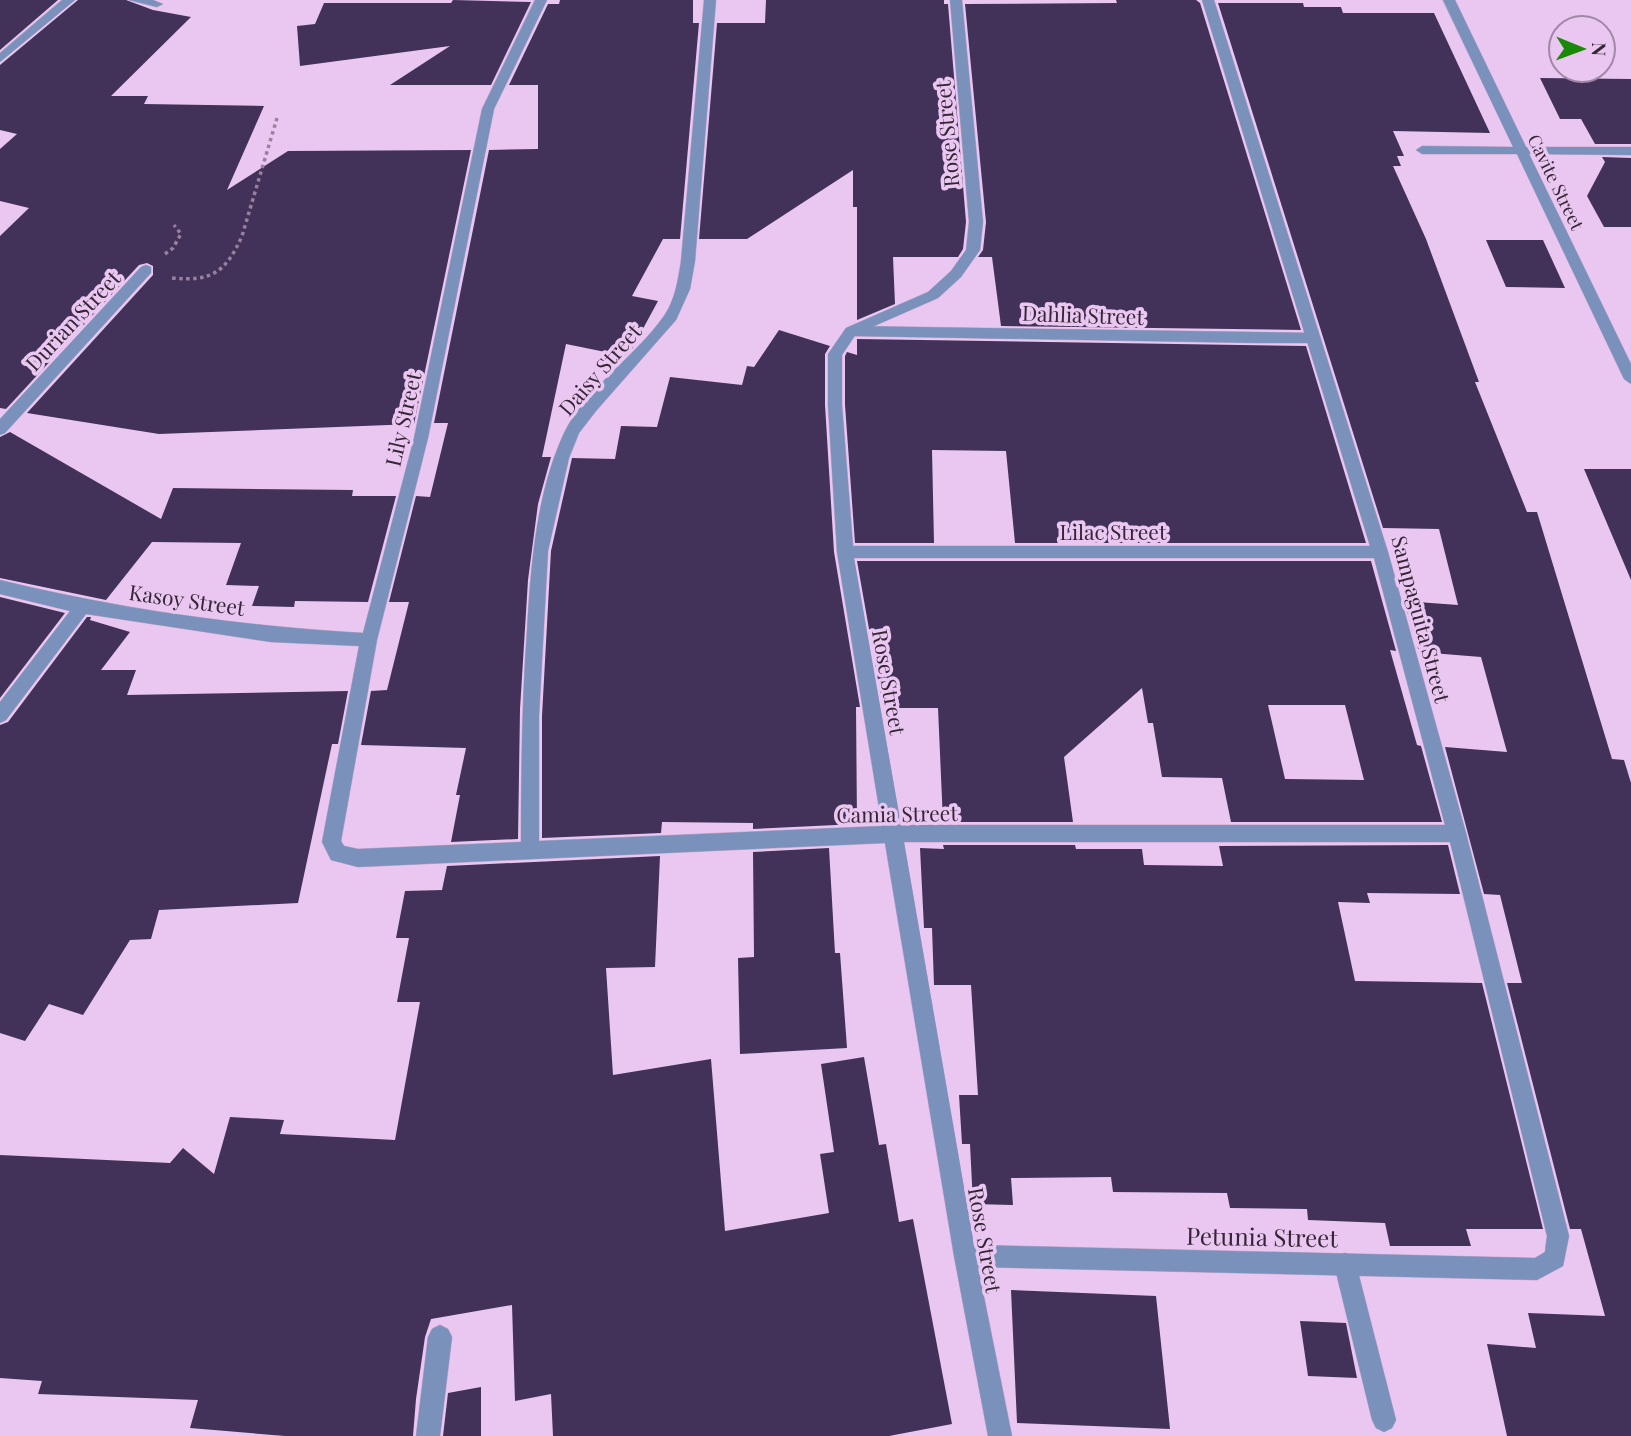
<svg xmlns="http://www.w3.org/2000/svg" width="1631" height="1436" viewBox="0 0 1631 1436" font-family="'Playfair Display',serif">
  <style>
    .building { fill: #423259; fill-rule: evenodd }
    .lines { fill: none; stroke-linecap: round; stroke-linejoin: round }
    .lane-casing { stroke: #c6a7cb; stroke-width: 1 }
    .street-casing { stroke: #c6a7cb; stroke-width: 1 }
    .path { stroke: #9a809e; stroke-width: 3.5; stroke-dasharray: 3.5 3.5; stroke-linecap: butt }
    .lane { fill: #7991bb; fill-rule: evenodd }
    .street { fill: #7991bb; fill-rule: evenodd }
    .labels { text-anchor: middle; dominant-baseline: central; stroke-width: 7; stroke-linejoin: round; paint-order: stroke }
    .far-street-label { font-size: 18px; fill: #342636; stroke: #eac7f0 }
    .street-label { font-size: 21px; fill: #342636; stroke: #eac7f0 }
    .near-street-label { font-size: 24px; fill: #342636; stroke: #eac7f0 }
  </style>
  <rect width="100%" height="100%" fill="#eac7f0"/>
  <!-- building -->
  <path class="building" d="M0 0H58L0 50Z
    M78 0H126L153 10 191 17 111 96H148L144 104 264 106 227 190 288 151 471 150 414 424 159 434 27 413 153 275V266L147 263 139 265 6 409 0 408V236L29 208 0 201V149L17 134 0 130V65Z
    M453 0 531 2 491 85H390L450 46 300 66 297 26 315 24 324 3H451Z
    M560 0H693V23H699L680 239H663L632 296 658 301 632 349 625 356 566 344 542 457H551L538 504 528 580 520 709 518 839 451 842 460 795H456L466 748 361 745 371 691 387 690 409 602H389L416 496 430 497 448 423H434L489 150 538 149V85H509L548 4H559Z
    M766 0H944V4H948L966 222 963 249 958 257H893L895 304 857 320V207H853V170L747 239H699L717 23H765Z
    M1116 0H1196L1200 3 1301 330 1001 326 992 257H978L983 250 986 222 965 4 1117 3Z
    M1218 3H1303L1304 7H1341L1343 13H1434L1490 133 1393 131 1404 156H1397L1401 166H1393L1426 239 1479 382H1475L1527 512H1537L1612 759 1624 760 1631 783V1436H1507L1487 1344 1536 1348 1528 1313 1605 1316 1581 1229H1570L1507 983H1522L1500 895 1484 894 1445 747 1507 752 1481 657 1419 652 1404 601 1458 605 1439 529 1383 528Z
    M1540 78 1631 79V144H1595L1581 119H1560Z
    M1602 157 1631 158V227H1604L1587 196 1605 162Z
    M1486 240H1543L1565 288 1506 287Z
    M779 330 830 346 825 354V405L834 552 860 707H856L857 824 753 829V823L662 822 661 833 542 838V716L551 551 572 458 615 459 621 426 657 427 670 377 742 385 747 366 754 367Z
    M857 339 1306 346 1366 543H1015L1006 451 932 450 934 543H855L845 405V356L847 352 857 355Z
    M10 432 161 519 173 488 353 490 352 496H396L368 602 295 601 294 607 252 606 259 586 226 585 241 543 152 542 106 600 0 578V437Z
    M1584 469H1631V580Z
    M857 561H1371L1396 651 1390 650 1417 745 1421 746 1442 822H1231L1222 778 1162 777 1153 723H1148L1142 688 1064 757 1073 822H943L938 708H883ZM1268 705H1345L1364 780 1285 779Z
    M0 597 65 613 0 698Z
    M87 617H91L90 620 130 632 101 670H136L127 695 348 691 338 744H332L298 903 159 910 151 939 130 940 83 1015 49 1004 25 1041 0 1033V725L8 722Z
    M943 845H1075L1076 849H1142L1144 865 1223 866 1219 846 1448 845 1460 894 1367 893 1370 903 1338 902 1355 981 1482 983 1543 1229H1466L1471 1246H1390L1385 1223 1308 1220 1307 1209 1230 1208 1227 1193 1113 1192 1111 1177 1011 1178 1013 1205 973 1204 970 1144H962L959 1095H978L971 985H934L932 928H924L920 848 944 849Z
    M829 848 835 953H840L847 1048 740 1054 738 958 754 957 753 852Z
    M660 856 655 967 606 968 613 1075 711 1059 725 1231 829 1213 820 1154 834 1152 821 1064 864 1057 879 1145 886 1144 899 1222 913 1219 952 1424 889 1436H553L551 1394 515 1401 512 1305 431 1319 425 1337 416 1399 413 1436H285L190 1428 198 1400 38 1394 42 1381 0 1378V1155L170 1163 183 1148 214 1174 230 1117 284 1120 280 1134 395 1140 420 1002H397L409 938H396L405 891 442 890 447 866Z
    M1011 1290 1156 1296 1170 1429 1017 1423Z
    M1300 1321 1346 1323 1357 1378 1308 1376Z
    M481 1387V1436H443L448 1393Z"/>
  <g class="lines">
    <!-- lane casing -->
    <g class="lane-casing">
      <path id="lane" d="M851 326 1314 333 1321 338 1314 343H1256L851 336 844 331Z
        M1345 1253 1353 1256 1356 1264 1396 1420 1392 1428 1384 1432 1376 1428 1372 1420 1334 1264 1337 1256Z"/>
    </g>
    <!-- street casing -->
    <g class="street-casing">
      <path id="street" d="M62 0H75L0 62V53Z
        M129 0H153L163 4 157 7Z
        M535 0H547L494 109 428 438 377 640 341 841 344 846 358 849 521 842C521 771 522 701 527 630 531 564 536 494 564 433 586 388 635 357 664 316 675 300 678 280 681 261L704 0H716L695 261 690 289 676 320 596 411 579 433 569 458 548 551 539 716V841L882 826 837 552 828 405V354L846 328 928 292 951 271 966 250 969 222 950 0H962L983 222 980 250 961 277 938 298 856 334 842 355V405L853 546H1370L1202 0H1214L1388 552 1466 833 1569 1236 1563 1266 1537 1280 978 1267 1012 1436H988L954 1256 885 843 358 867 331 860 322 842 359 646 271 642 86 614 6 720 0 723V702L70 611 0 594V580C119 609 240 626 363 633L414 438 482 109ZM854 558H1374L1445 825H901ZM904 842H1450L1547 1236 1545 1252 1535 1258 974 1245Z
        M1443 0H1455L1526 147H1631V155L1529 154 1631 364V384L1624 379 1517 154H1422L1416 150 1422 146 1513 147Z
        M146 265 151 267V273L5 433 0 435V419L141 267Z
        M440 1325 448 1329 452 1337 440 1436H416L428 1337 432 1329Z"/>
    </g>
    <!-- path -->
    <path class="path" d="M165 254 173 248 181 234 174 225
      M172 278C212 282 226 272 242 236L277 118"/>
    <!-- lane -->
    <use href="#lane" class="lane"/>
    <!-- street -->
    <use href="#street" class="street"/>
  </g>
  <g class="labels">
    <!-- far-street labels -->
    <g class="far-street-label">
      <text transform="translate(1556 182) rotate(64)">Cavite Street</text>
    </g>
    <!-- street labels -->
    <g class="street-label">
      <text transform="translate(946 134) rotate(-95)">Rose Street</text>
      <text transform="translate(1083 314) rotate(2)">Dahlia Street</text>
      <text transform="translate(72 320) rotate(-47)">Durian Street</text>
      <text transform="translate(599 369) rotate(-49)">Daisy Street</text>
      <text transform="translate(402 419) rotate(-77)">Lily Street</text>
      <text x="1113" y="531">Lilac Street</text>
      <text transform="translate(187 599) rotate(8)">Kasoy Street</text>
      <text transform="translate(1422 619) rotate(75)">Sampaguita Street</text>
      <text transform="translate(890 682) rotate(80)">Rose Street</text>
      <text transform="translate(897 813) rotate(-1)">Camia Street</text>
      <text transform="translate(986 1240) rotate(80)">Rose Street</text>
    </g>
    <!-- near-street labels -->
    <g class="near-street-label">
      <text transform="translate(1262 1236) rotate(1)">Petunia Street</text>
    </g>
  </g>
  <!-- north arrow -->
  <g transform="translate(1582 49) rotate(91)"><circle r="33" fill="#eac7f0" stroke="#a187a6" stroke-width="2"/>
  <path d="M0-5L12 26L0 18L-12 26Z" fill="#1a8907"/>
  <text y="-10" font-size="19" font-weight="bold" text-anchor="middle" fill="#342636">N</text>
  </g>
</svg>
